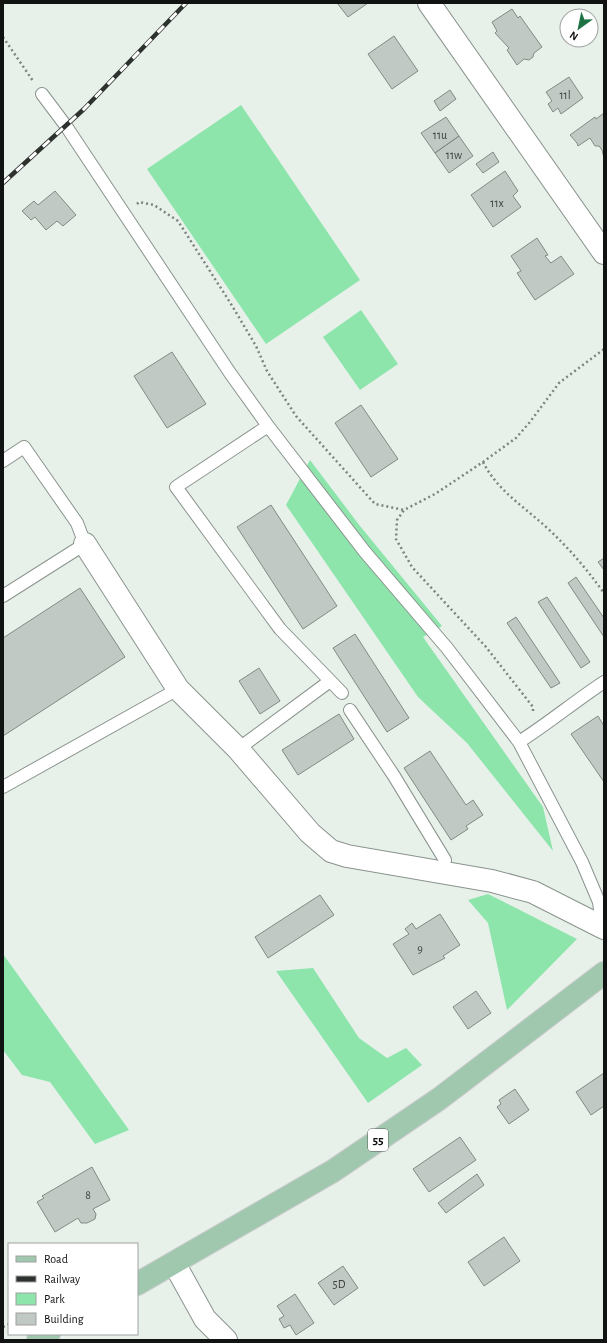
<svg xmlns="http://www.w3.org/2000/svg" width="607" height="1343" viewBox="0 0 607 1343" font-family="'Alegreya Sans',sans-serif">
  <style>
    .green { fill: #8de5ac }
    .building { fill: #c0c9c3; stroke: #828a84 }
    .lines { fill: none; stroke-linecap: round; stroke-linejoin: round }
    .service-casing { stroke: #8a938d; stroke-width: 14 }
    .minor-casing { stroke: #8a938d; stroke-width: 24 }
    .primary-casing { stroke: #cacbcb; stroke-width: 24 }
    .path { stroke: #7d837f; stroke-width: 2.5; stroke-dasharray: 2 3; stroke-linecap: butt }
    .service { stroke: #fff; stroke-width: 12 }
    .minor { stroke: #fff; stroke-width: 22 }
    .primary { stroke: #a0c8af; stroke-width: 22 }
    .rail-casing { stroke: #2e322f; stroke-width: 4.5 }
    .rail { stroke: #fff; stroke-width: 3; stroke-dasharray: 9; stroke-linecap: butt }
    .labels { text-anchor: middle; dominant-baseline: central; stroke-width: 3; stroke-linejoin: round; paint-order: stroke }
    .number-label { font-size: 12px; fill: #3c403e }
    .shield { fill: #fff; stroke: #585a58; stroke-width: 1 }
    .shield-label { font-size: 13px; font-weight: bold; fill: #101311 }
  </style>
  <rect width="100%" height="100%" fill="#e7f1ea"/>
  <!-- green -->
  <path class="green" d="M241 105 360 280 266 344 147 169Z
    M361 310 398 364 360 390 323 337Z
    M310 460 360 526 442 626 423 637 543 807 553 851 467 743 418 697 286 505Z
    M488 894 577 939 507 1010 488 923 468 900Z
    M3 954 129 1130 95 1144 50 1082 22 1075 3 1050Z
    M313 968 359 1038 387 1058 406 1048 422 1065 368 1103 276 971Z"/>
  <!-- building -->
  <path class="building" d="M337 3H368L348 17Z
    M512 9 518 18 520 16 542 47 534 53 533 57 529 60 524 59 517 65 507 50 509 48 495 33 497 31 492 22Z
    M394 36 418 71 392 89 368 54Z
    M569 77 583 98 561 114 558 108 553 112 548 104 552 101 546 92Z
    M450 90 456 99 440 111 434 101Z
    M604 113V158L602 150 599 146H595L590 138 578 146 577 143 570 135 595 117 596 119Z
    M446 117 459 136 435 153 421 133Z
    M459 136 473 156 449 173 435 153Z
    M493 152 499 162 483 173 476 164Z
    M505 171 518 191 513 196 521 207 493 227 471 195Z
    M55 191 76 215 63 226 57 221 46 230 35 217 31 220 22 211 34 201 38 205Z
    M537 238 548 255 545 256 551 263 561 256 574 274 535 300 517 273 521 271 511 256Z
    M172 352 206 404 167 428 134 376Z
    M361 405 398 459 371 477 335 423Z
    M271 505 337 606 303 629 237 527Z
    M604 558V570L598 562Z
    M576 577 604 618V637L568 583Z
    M80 588 125 657 3 736V638Z
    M547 597 590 662 581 668 538 602Z
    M516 617 560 683 551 688 507 623Z
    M355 634 409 718 387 732 333 648Z
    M259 668 280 701 260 714 239 681Z
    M339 714 354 739 298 775 282 750Z
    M598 716 604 726V782L571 734Z
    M430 751 466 805 473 800 483 815 466 826 468 829 451 840 404 768Z
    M320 895 334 915 268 958 255 937Z
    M440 914 460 945 443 956 445 958 413 975 393 944 409 934 405 929 412 923 416 929Z
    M476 991 491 1013 468 1029 453 1007Z
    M604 1073V1106L591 1115 576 1092Z
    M515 1089 529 1110 509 1124 497 1107 501 1104 499 1100Z
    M460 1137 476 1160 429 1192 413 1169Z
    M92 1167 110 1200 93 1209 96 1214 95 1219 87 1223H81L78 1218 55 1232 37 1202 44 1198 42 1196Z
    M477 1174 484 1185 446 1213 438 1203Z
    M504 1237 520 1261 484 1286 468 1262Z
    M343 1266 358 1288 334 1305 318 1283Z
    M295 1294 314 1323 296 1335 290 1325 284 1328 279 1319 284 1316 277 1306Z"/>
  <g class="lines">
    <!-- service casing -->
    <g class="service-casing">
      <path id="service" d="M42 94 66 126 230 373 268 426 365 552 447 648 519 742 582 862 599 902 602 927
        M268 426 176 487 280 629 342 693
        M3 461 24 447 77 523 85 544 3 596
        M350 710 394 776 445 860 442 873
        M519 742C549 723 575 701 604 682
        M238 749 330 681
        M3 787 178 689"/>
    </g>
    <!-- minor casing -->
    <g class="minor-casing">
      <path id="minor" d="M429 3 604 253
        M85 544 178 689 238 749 310 833 331 851 347 856 492 881 533 892 604 928
        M174 1263 205 1319 226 1340"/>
    </g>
    <!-- primary casing -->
    <g class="primary-casing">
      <path id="primary" d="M137 1284 333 1171 439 1099 604 973
        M38 1340 49 1334"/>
    </g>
    <!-- path -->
    <path class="path" d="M3 37 33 81
      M137 204 139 202 154 205 178 221 231 304 256 346 267 371 296 416 375 504 404 510
      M483 462C497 490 523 506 545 526 569 548 585 567 604 593
      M533 711V707L486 647 412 567 396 539 397 520 404 510 435 494 483 462 516 438 530 422 559 383 604 349
      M3 1327 9 1324"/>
    <!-- service -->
    <use href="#service" class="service"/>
    <!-- minor -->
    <use href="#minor" class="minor"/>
    <!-- primary -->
    <use href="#primary" class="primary"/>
    <!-- rail casing -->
    <g class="rail-casing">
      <path id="rail" d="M3 183 84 109 186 3"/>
    </g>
    <!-- rail -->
    <use href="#rail" class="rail"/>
  </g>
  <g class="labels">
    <!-- number labels -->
    <g class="number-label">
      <text x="565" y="95">11l</text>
      <text x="440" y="135">11u</text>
      <text x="454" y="155">11w</text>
      <text x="497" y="203">11x</text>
      <text x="420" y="949">9</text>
      <text x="88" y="1195">8</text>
      <text x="339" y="1284">5D</text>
    </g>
    <!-- shield labels -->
    <rect class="shield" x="368" y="1129" width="20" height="22" rx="3"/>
    <g class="shield-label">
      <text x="378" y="1140">55</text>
    </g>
  </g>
  <!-- border -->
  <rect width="607" height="1343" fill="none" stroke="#101311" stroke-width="8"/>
  <!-- legend -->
  <rect x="8" y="1243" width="130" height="92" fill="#ffffff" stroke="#9fa1a0"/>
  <rect x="16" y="1256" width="20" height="6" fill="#a0c8af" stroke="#9fa1a0"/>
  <text x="44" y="1263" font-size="12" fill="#101311">Road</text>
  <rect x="16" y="1276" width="20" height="6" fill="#2e322f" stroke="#9fa1a0"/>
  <text x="44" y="1283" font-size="12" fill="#101311">Railway</text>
  <rect x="16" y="1293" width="20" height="12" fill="#8de5ac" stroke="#9fa1a0"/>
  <text x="44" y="1303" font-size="12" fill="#101311">Park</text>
  <rect x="16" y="1313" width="20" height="12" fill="#c0c9c3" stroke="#9fa1a0"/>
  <text x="44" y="1323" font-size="12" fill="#101311">Building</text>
  <!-- north arrow -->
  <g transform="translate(579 28) rotate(213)"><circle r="19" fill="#ffffff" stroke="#9fa1a0"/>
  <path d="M0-3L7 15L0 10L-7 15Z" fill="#1e7345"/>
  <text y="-6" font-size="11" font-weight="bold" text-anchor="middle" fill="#101311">N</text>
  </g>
</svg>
